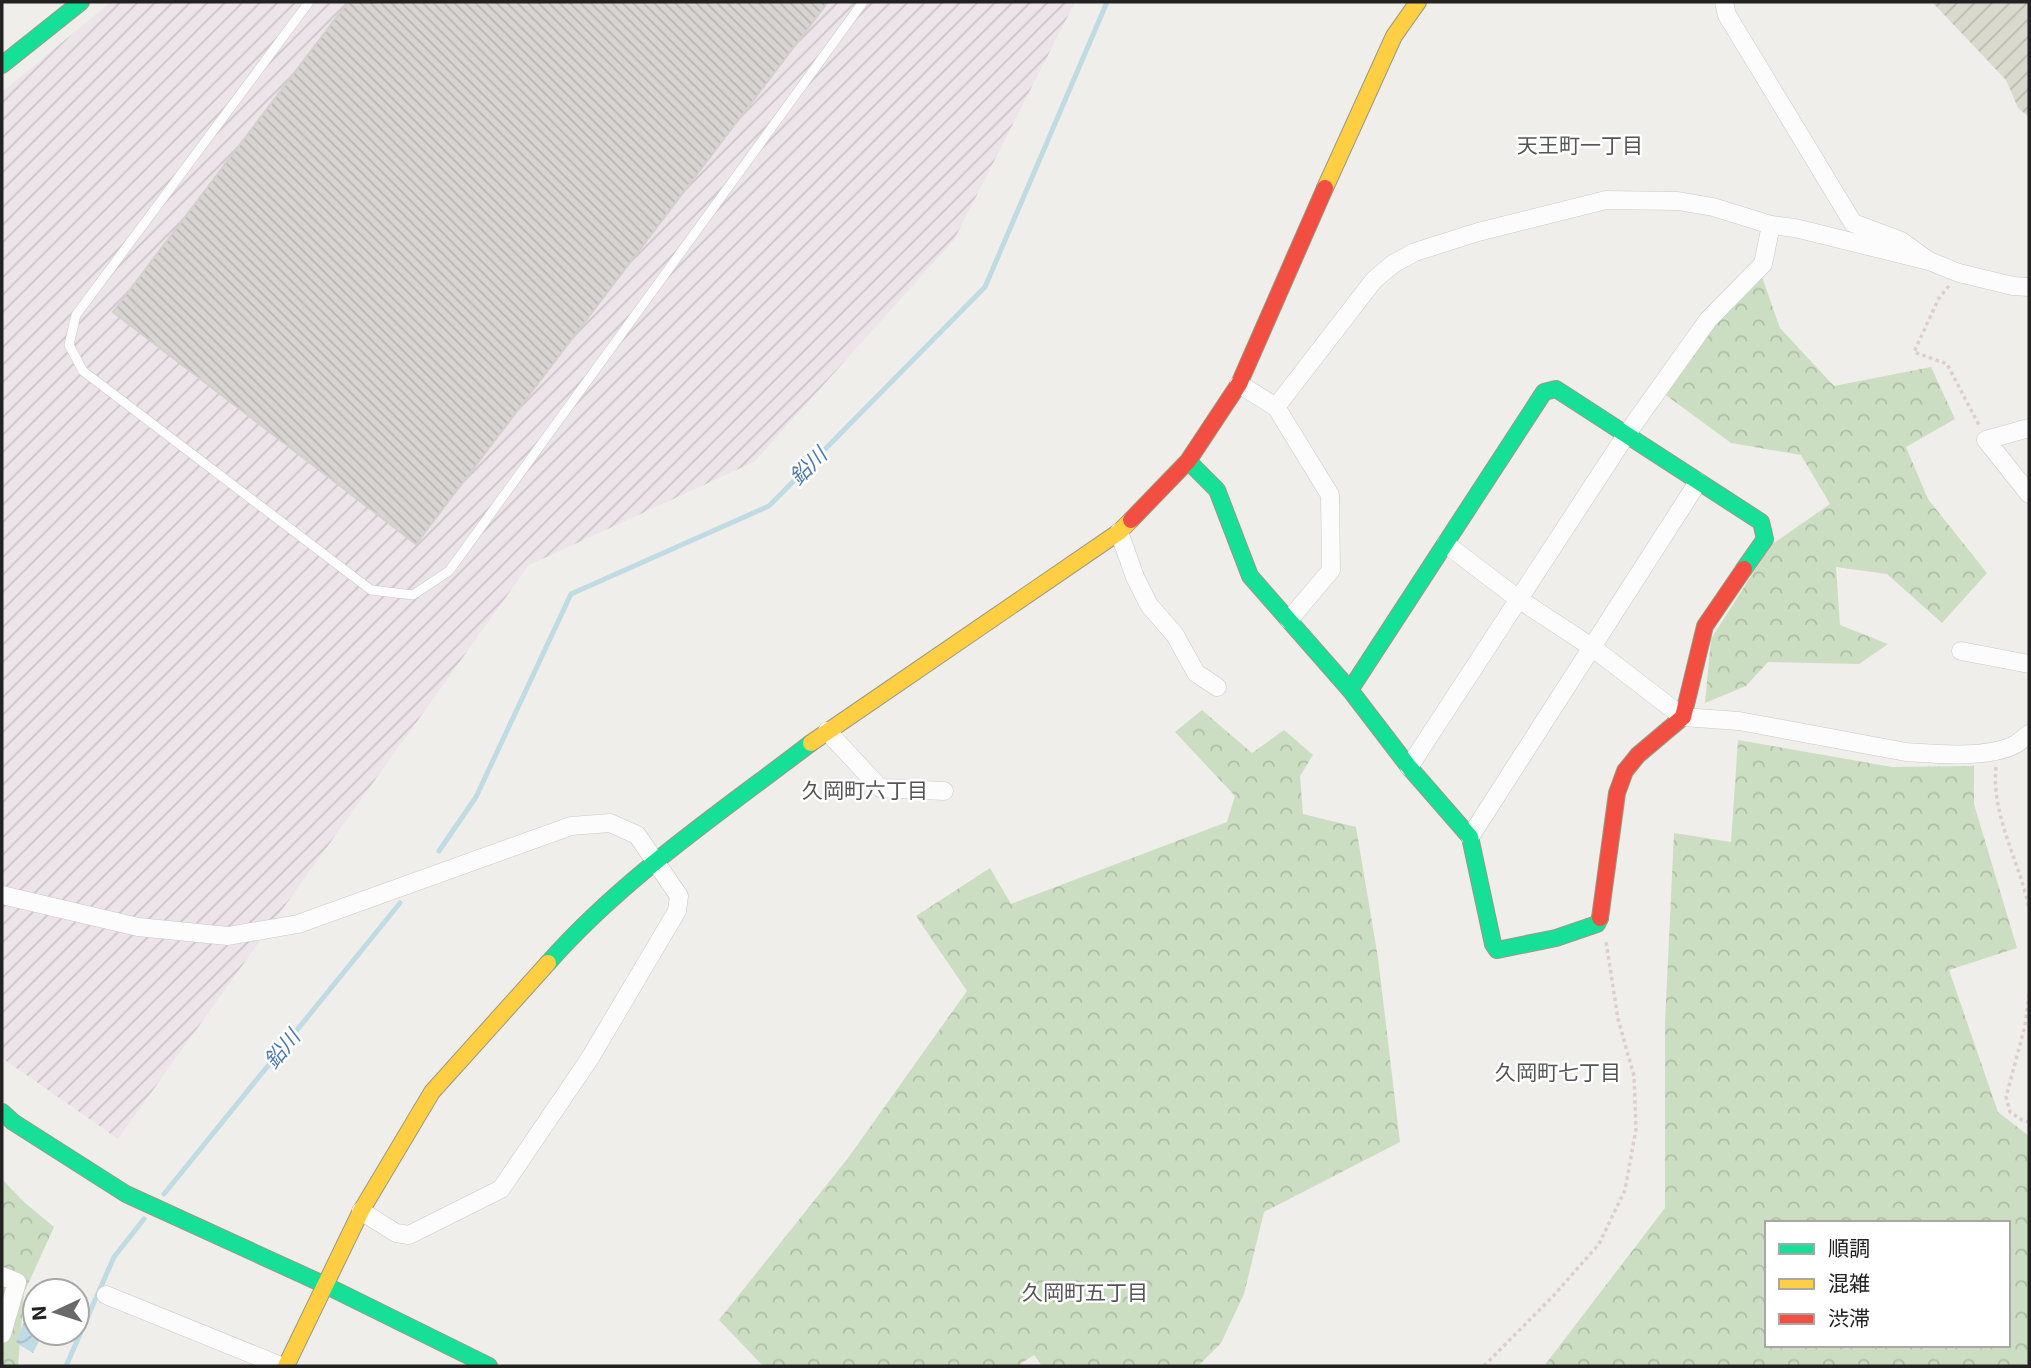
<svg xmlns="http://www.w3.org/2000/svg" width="2031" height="1368" viewBox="0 0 2031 1368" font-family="Inter,'Noto Sans JP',sans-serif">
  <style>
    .industrial { fill: url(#industrial-furrows) }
    .construction { fill: url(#construction-furrows) }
    .forest { fill: url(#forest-crowns); fill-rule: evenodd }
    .water { fill: url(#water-waves) }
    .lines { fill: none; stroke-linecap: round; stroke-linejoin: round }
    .stream { stroke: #bfdbe3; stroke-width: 5 }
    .building { fill: url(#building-back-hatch); stroke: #d3d0cc; stroke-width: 2 }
    .lane-casing { stroke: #c9c8c7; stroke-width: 10 }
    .street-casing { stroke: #c9c8c7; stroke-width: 19 }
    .fast-casing { stroke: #999a82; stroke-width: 18 }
    .slow-casing { stroke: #999a82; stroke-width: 18 }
    .jam-casing { stroke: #999a82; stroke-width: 18 }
    .path { stroke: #dccecd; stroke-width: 3.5; stroke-dasharray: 3.5 3.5; stroke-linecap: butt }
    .lane { stroke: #fdfcfc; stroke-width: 9 }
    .street { stroke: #fdfcfc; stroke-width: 18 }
    .fast { stroke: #16e098; stroke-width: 16 }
    .slow { stroke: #ffcf43; stroke-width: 16 }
    .jam { stroke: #f24e42; stroke-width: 16 }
    .labels { text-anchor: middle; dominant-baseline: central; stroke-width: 5; stroke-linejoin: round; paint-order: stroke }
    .neighbourhood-label { font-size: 21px; fill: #555; stroke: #fff }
    .water-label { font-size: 21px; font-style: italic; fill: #4a7aab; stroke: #fff }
  </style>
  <defs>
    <pattern id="industrial-furrows" width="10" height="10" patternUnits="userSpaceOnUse" patternTransform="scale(1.75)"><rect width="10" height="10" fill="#ede4e9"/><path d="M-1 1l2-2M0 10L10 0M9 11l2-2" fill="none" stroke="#cbc3c8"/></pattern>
    <pattern id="construction-furrows" width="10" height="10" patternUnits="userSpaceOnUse" patternTransform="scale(1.75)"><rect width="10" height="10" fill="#d9d9cd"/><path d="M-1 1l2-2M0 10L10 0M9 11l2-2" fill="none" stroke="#babab0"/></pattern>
    <pattern id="forest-crowns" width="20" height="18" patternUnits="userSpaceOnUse" patternTransform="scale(1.75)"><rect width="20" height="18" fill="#cbdec1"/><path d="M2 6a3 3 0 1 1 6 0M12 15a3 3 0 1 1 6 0" fill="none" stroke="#aebea6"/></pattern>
    <pattern id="water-waves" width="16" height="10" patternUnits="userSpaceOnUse" patternTransform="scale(1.75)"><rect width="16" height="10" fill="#bfdbe3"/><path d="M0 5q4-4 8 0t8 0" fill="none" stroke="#a4bcc2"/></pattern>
    <pattern id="building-back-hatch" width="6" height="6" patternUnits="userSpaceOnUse" patternTransform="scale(1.75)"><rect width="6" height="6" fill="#d7d4d2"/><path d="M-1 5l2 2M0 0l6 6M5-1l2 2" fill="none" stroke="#b8b6b4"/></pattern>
  </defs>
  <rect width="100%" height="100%" fill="#f0eeeb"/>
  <!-- industrial -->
  <path class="industrial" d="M111 2H1075L954 240 754 462 529 565 118 1139 2 1058V92Z"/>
  <!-- construction -->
  <path class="construction" d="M1932 2H2029V117L2018 108 2006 80Z"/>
  <!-- forest -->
  <path class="forest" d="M1762 277 1780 328 1834 386 1931 367 1955 419 1906 447 1928 499 1987 573 1942 623 1887 574 1836 567 1840 625 1888 644 1859 664 1768 662 1746 686 1705 703 1711 639 1771 545 1830 504 1801 455 1731 443 1663 393 1713 320Z
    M1202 710 1252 753 1284 730 1313 755 1300 776 1303 814 1356 827 1378 958 1400 1142 1264 1212 1244 1294 1221 1343 1198 1366H1042L1034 1355 1017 1366H763L719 1320 848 1158 967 991 916 916 990 868 1011 904 1227 822 1235 796 1175 732Z
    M1738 740 1892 767 1974 766V804L2017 948 1949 970 1998 1112 2029 1136V1363L2022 1366H1544L1665 1208V1023L1674 833 1731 842ZM1767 1223H2008V1345H1767Z
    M2 1179 24 1202 54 1227 24 1293 18 1366H2Z"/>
  <!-- water -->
  <path class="water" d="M31 1303 35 1305V1333H43L33 1353 16 1343Z"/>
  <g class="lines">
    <!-- stream -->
    <path class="stream" d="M439 851 476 797 571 594 769 506 985 287 1107 2
      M164 1194 400 903
      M66 1366 114 1257 144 1219"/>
  </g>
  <!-- building -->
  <path class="building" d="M348 2H828L416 544 113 312Z"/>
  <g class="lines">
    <!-- lane casing -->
    <g class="lane-casing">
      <path id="lane" d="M309 2 76 315 69 345 83 371 371 590 413 595 449 571 863 2"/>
    </g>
    <!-- street casing -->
    <g class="street-casing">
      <path id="street" d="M1724 2 1727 15 1853 223 1901 241 1929 261 1959 273 2013 286 2029 287
        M1239 384 1276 407 1374 280 1393 264 1415 252 1478 232 1606 200 1678 201 1713 207 1771 225 1795 228 1929 261
        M1276 407 1330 495 1331 570 1289 620
        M2029 428 1986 440 2029 494
        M1119 532 1135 577 1149 605 1175 635 1196 673 1217 687
        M1446 544 1517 598 1593 648 1683 717 1739 721 1906 752C1936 754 1989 759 2016 744 2021 741 2025 737 2029 734
        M1961 651 2029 664
        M827 731 880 788 944 791
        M1409 767 1626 435 1708 320 1763 264 1771 225
        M1470 837 1698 482
        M2 895 138 927 228 936 298 924 571 826 610 823 637 835 679 896 677 911 590 1058 501 1189 409 1235 396 1233 361 1211
        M2 1276 17 1282 2 1334
        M106 1295 281 1366"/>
    </g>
    <!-- fast casing -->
    <g class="fast-casing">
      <path id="fast" d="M2 65 81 2
        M1188 461 1217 490 1250 576 1350 690 1409 767 1470 837 1493 944 1497 950 1556 938 1597 924 1600 918
        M1350 690 1544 392 1556 389 1761 522 1765 539 1744 569
        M548 963C624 877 721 812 811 743
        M2 1112 13 1122 126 1194 325 1285 489 1366"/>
    </g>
    <!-- slow casing -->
    <g class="slow-casing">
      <path id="slow" d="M1325 188 1394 36 1418 2
        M811 743 1119 532 1131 520
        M286 1366 361 1211 432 1092 548 963"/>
    </g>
    <!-- jam casing -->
    <g class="jam-casing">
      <path id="jam" d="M1131 520 1188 461 1239 384 1325 188
        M1600 918 1617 793 1625 771 1638 755 1683 717 1705 626 1744 569"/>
    </g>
    <!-- path -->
    <path class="path" d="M1949 286 1939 298 1914 352 1947 364 1980 427
      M1996 767C1991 817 2020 861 2029 909
      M2029 994 2025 1026 2006 1097 2010 1112 2022 1120 2029 1122
      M1484 1366 1555 1294 1599 1244 1625 1190 1636 1129 1634 1076 1618 1019 1606 941"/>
    <!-- lane -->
    <use href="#lane" class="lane"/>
    <!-- street -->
    <use href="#street" class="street"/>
    <!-- fast -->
    <use href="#fast" class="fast"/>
    <!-- slow -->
    <use href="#slow" class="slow"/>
    <!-- jam -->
    <use href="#jam" class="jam"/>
  </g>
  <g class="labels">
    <!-- neighbourhood labels -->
    <g class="neighbourhood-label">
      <text x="1580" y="145">天王町一丁目</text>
      <text x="865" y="790">久岡町六丁目</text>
      <text x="1558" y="1072">久岡町七丁目</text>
      <text x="1085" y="1292">久岡町五丁目</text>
    </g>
    <!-- water labels -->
    <g class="water-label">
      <text transform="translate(808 466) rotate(-45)">鉛川</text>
      <text transform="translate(282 1049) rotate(-51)">鉛川</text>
    </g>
  </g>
  <!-- border -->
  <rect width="2031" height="1368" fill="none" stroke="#222222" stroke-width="7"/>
  <!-- legend -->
  <rect x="1765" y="1221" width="245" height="126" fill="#ffffff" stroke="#a7a7a7" stroke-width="2"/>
  <rect x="1779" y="1244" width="35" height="10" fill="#16e098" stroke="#a7a7a7" stroke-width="2"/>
  <text x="1828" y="1256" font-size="21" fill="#222222">順調</text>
  <rect x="1779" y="1279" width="35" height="10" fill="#ffcf43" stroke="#a7a7a7" stroke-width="2"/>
  <text x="1828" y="1291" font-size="21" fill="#222222">混雑</text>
  <rect x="1779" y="1314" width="35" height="10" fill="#f24e42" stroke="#a7a7a7" stroke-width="2"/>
  <text x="1828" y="1326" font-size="21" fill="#222222">渋滞</text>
  <!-- north arrow -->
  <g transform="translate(56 1312) rotate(266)"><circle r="33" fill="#ffffff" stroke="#a7a7a7" stroke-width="2"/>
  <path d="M0-5L12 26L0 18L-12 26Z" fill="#6a6968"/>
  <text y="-10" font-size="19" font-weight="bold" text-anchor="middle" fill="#222222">N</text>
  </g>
</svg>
